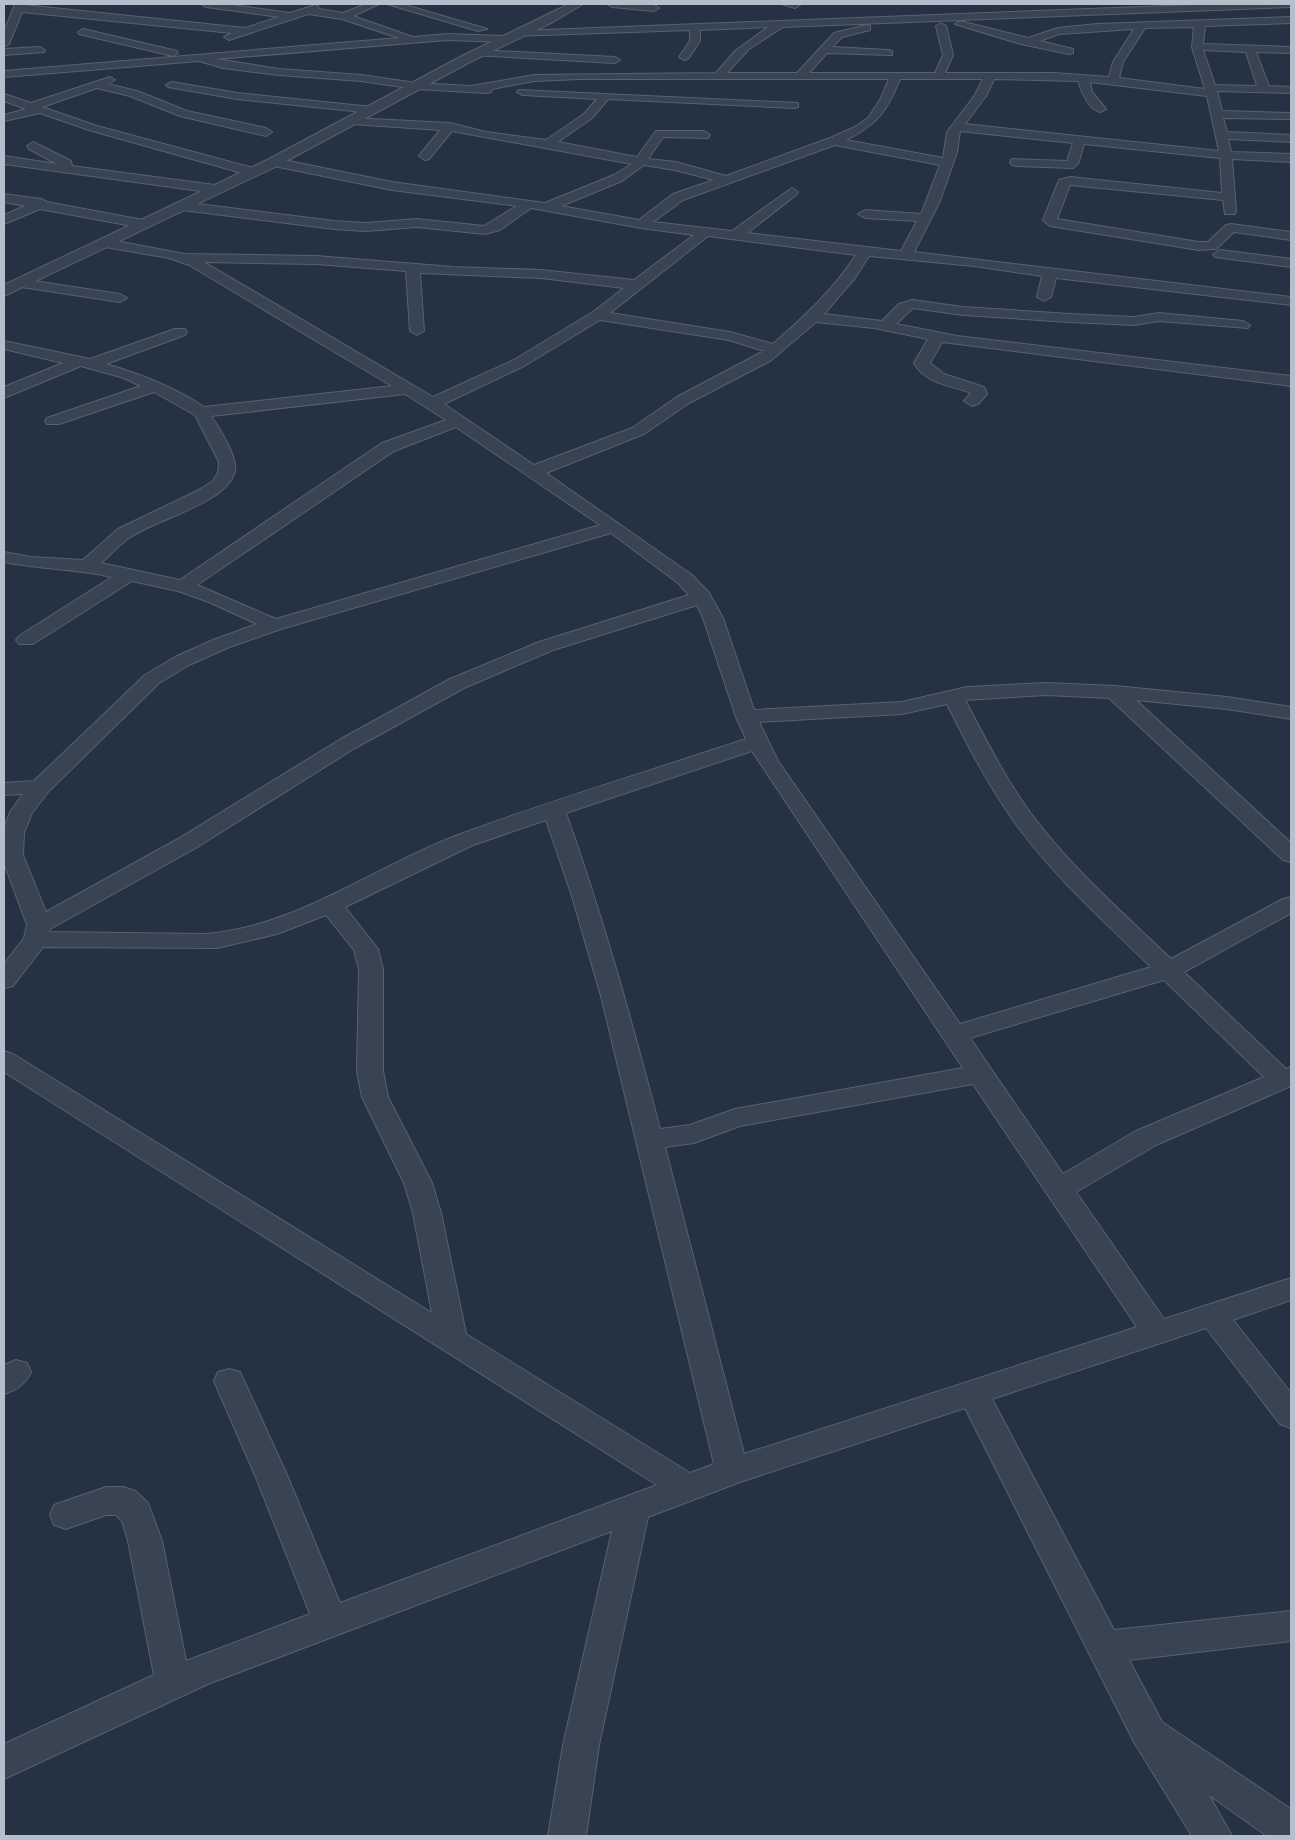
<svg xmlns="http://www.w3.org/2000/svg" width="1295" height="1840" viewBox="0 0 1295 1840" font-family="Manrope,sans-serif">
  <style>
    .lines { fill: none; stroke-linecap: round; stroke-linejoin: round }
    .minor-casing { stroke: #566270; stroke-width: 2 }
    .tertiary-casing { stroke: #566270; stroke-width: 2 }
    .minor { fill: #384452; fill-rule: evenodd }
    .tertiary { fill: #384452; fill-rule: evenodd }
  </style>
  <rect width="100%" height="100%" fill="#243243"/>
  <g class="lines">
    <!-- minor casing -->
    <g class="minor-casing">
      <path id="minor" d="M15 4 245 28 279 17 206 7 201 4H226L290 13 315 5 318 6 319 9 343 13 366 4H379L353 16 413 37 447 34 505 36 510 39 505 42 447 40 216 59 279 69 361 75 416 83 471 86 534 75 716 73 735 51 768 27 700 30V41L688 59 684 60 679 57 690 41V30L514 36V32L518 31 1221 4H1291V7L783 27 749 49 727 73H797L834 33 866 25 870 26V30L842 37 832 47 888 50 892 51V55L827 53 809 73H935L943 55 936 26 941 23 946 26 953 55 945 73H1054L1109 77 1113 62 1134 29 1059 34 1040 41 1073 49V53L1069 54 1021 44 955 24 960 21 1028 38 1058 28 1097 24 1291 17V23L1205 26 1203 44 1291 47V53L1256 52 1269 86 1291 87V93L1217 91 1222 111 1291 113V119L1223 118 1227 132 1291 135V142L1228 139 1231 152 1291 154V162L1232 159 1236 211 1235 214H1225L1223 200 1070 185 1057 219 1199 242H1208L1226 225 1231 224 1291 232V240L1234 232 1216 249 1199 250 1050 226 1043 220 1059 180 1070 177 1222 193 1220 158 1084 144 1078 164 1073 168 1016 166 1012 165 1010 162 1012 159 1067 161 1073 143 960 131 957 152 940 201 914 252 1291 297V305L1056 278 1051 297 1044 301 1037 297 1042 276 974 266 869 256 855 278 824 314 882 321 899 304 912 300 963 307 1070 314 1134 317 1159 313 1243 321 1250 325 1248 328 1159 321 1134 325 1070 322 963 315 913 308 896 324 957 336 1291 376V386L942 342 930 363 944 374 984 387 987 394 978 404 972 406 964 401 971 393C950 385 926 384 914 363L928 339 874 328 816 322 770 361 689 403 644 434 546 473 692 575 709 593 723 618 754 710 902 702 967 687 1046 683 1115 686 1227 697 1291 707V719L1227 709 1136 700 1291 843V862L1283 860 1109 698 1046 695 965 700C985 738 1004 776 1029 811 1069 866 1122 912 1171 959L1283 899 1291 897V913L1184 972 1286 1069 1291 1067V1086L1156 1145 1076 1192 1164 1319 1291 1278V1300L1233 1320 1291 1393V1428L1280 1424 1206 1328 992 1399 1114 1630 1291 1611V1641L1129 1660 1162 1722 1291 1809V1836H1267L1209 1795 1232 1836H1192L1134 1742 965 1408 740 1482 648 1517 599 1745 586 1836H548L563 1745 612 1531 208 1684 4 1779V1744L154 1675 128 1541 122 1521 116 1515H106L66 1529 54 1525 50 1515 54 1505 106 1487H123L135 1491 148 1503 162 1541 186 1661 310 1614 255 1475 214 1381 218 1372 229 1369 240 1372 287 1475 340 1603 657 1485 4 1072V1051L13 1054 432 1313 413 1213 404 1183 362 1097 357 1071 359 969 354 950 326 915 277 934 217 948 43 947 13 986 4 988V964L24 938 27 925 4 863V828L10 812 23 794 4 795V783L34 781 145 675 175 657 213 640 257 624 209 602 178 591 132 581 33 644H19L16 640 19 636 112 577C76 569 40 569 4 562V552L30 557 83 560 118 529 199 490 213 481 218 473 219 462 195 415 154 392 59 424H47L45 421 47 418 141 386 124 378 81 366 4 398V387L63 363 4 349V341L90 359 175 329H185L187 332 185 335 106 364C141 374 174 387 204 407L392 386 189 265 169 258 105 247 98 243 105 239 185 254 316 256 453 267 541 270 634 280 694 235 641 228 531 208 500 230 485 234 417 227 366 231 334 229 182 210 176 206 182 202 334 221 366 223 417 219 484 226 517 206 392 190 274 166 268 162 274 158 392 182 545 203 614 175 632 164 452 131 429 159 425 160 419 156 440 130 352 124 346 121 352 118 450 123 486 132 546 140 584 114 597 99 523 95 517 92 519 90 798 103V107L794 108 608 99 592 118 558 142 637 157 656 131H704L710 135 708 138 663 137 648 159 676 162 726 176 830 138 855 127 868 118 880 100 889 79H579L534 81 492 89 491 92 487 93 416 89 361 81 279 75 223 68 199 61 4 77V71L399 38 342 19 308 14 229 40 224 37 232 33 22 12 9 44 4 47V32ZM1194 27 1192 47 1205 89 1119 78 1123 62 1145 28ZM1203 50 1246 52 1257 86 1215 85ZM900 79H983L975 95 947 132 943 158 846 140C877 125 887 111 900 79ZM994 79 1078 81C1081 92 1089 109 1100 112L1106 109 1092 92 1090 82 1207 96 1219 151 965 124 986 96ZM835 145 940 165 921 214 865 210 858 214 865 218 917 221 901 251 747 233 796 195 798 192 792 188 732 231 653 222 683 200ZM644 165 675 170 714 180 673 194 639 220 561 206 622 181ZM708 236 856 255C833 290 804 317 773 344L730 332 610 313ZM204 262 316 264 406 271 410 331 417 335 424 331 420 273 541 278 624 288 593 312 514 360 433 397ZM600 320 729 340 764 351 677 397 632 428 534 465 444 404 524 366ZM405 394 446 420 382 443 180 580 101 563C110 555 119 545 129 538 155 519 227 504 235 471 238 458 219 427 211 416ZM456 427 600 525 276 619 197 585 394 451ZM611 533 678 583 689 595 539 642 450 679 341 739 178 839 46 912 23 855 24 833 32 813 48 792 159 683 189 665 227 648 281 629ZM697 605 703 618 736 717 746 739C650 771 552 800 458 835 373 867 297 927 205 934L49 932 50 929 194 849 355 748 464 688 553 650ZM947 704C967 744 987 783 1013 820 1052 875 1103 920 1151 967L960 1024 778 761 759 722 902 714ZM752 751 963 1068 735 1109 690 1125 660 1129C632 1022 603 917 566 813ZM546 820 571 893 601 996 714 1464 690 1473 466 1334 441 1213 432 1183 388 1097 383 1071V969L378 949 345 907 473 845ZM1164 980 1264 1077 1136 1131 1063 1174 970 1038ZM973 1084 1137 1327 744 1454 665 1147 694 1143 740 1126Z
        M387 4H402L487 29 478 31Z
        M607 4C620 3 649 0 659 8L654 11 612 7Z
        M782 4H799L800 5 795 8Z
        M83 29 177 51 178 53 173 56 79 34 78 32Z
        M40 47 45 50 44 52 4 55V49Z
        M477 50 615 57 620 60 615 63 473 55V51Z
        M110 77 115 80 108 84 137 91 187 111 266 128 272 132 266 136 180 116 130 96 97 88 42 107 97 126 257 169 259 172 257 175H249L89 130 40 113 4 121V115L26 109 4 101V94L31 103Z
        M172 82 237 93 372 107 378 110 372 113 237 99 168 87 166 85Z
        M33 142 71 161 72 166 215 185 221 189 215 193 4 164V156L57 164 29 149 27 146Z
        M4 194 41 199 47 202 143 220 150 224 143 228 40 209 4 224V215L25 206 4 202Z
        M1220 250 1291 259V267L1215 257 1213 254Z
        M20 279 120 294 127 298 120 302 15 286 13 283 15 280Z
        M16 1360 27 1363 31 1372C25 1384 17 1390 4 1394V1365Z"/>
    </g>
    <!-- tertiary casing -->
    <g class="tertiary-casing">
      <path id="tertiary" d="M569 4H583L553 22 470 62 279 165 4 296V285L269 159 462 56Z"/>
    </g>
    <!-- minor -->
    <use href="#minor" class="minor"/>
    <!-- tertiary -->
    <use href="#tertiary" class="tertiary"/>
  </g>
  <!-- border -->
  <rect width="1295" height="1840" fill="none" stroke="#b5bfcc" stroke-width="10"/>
</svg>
